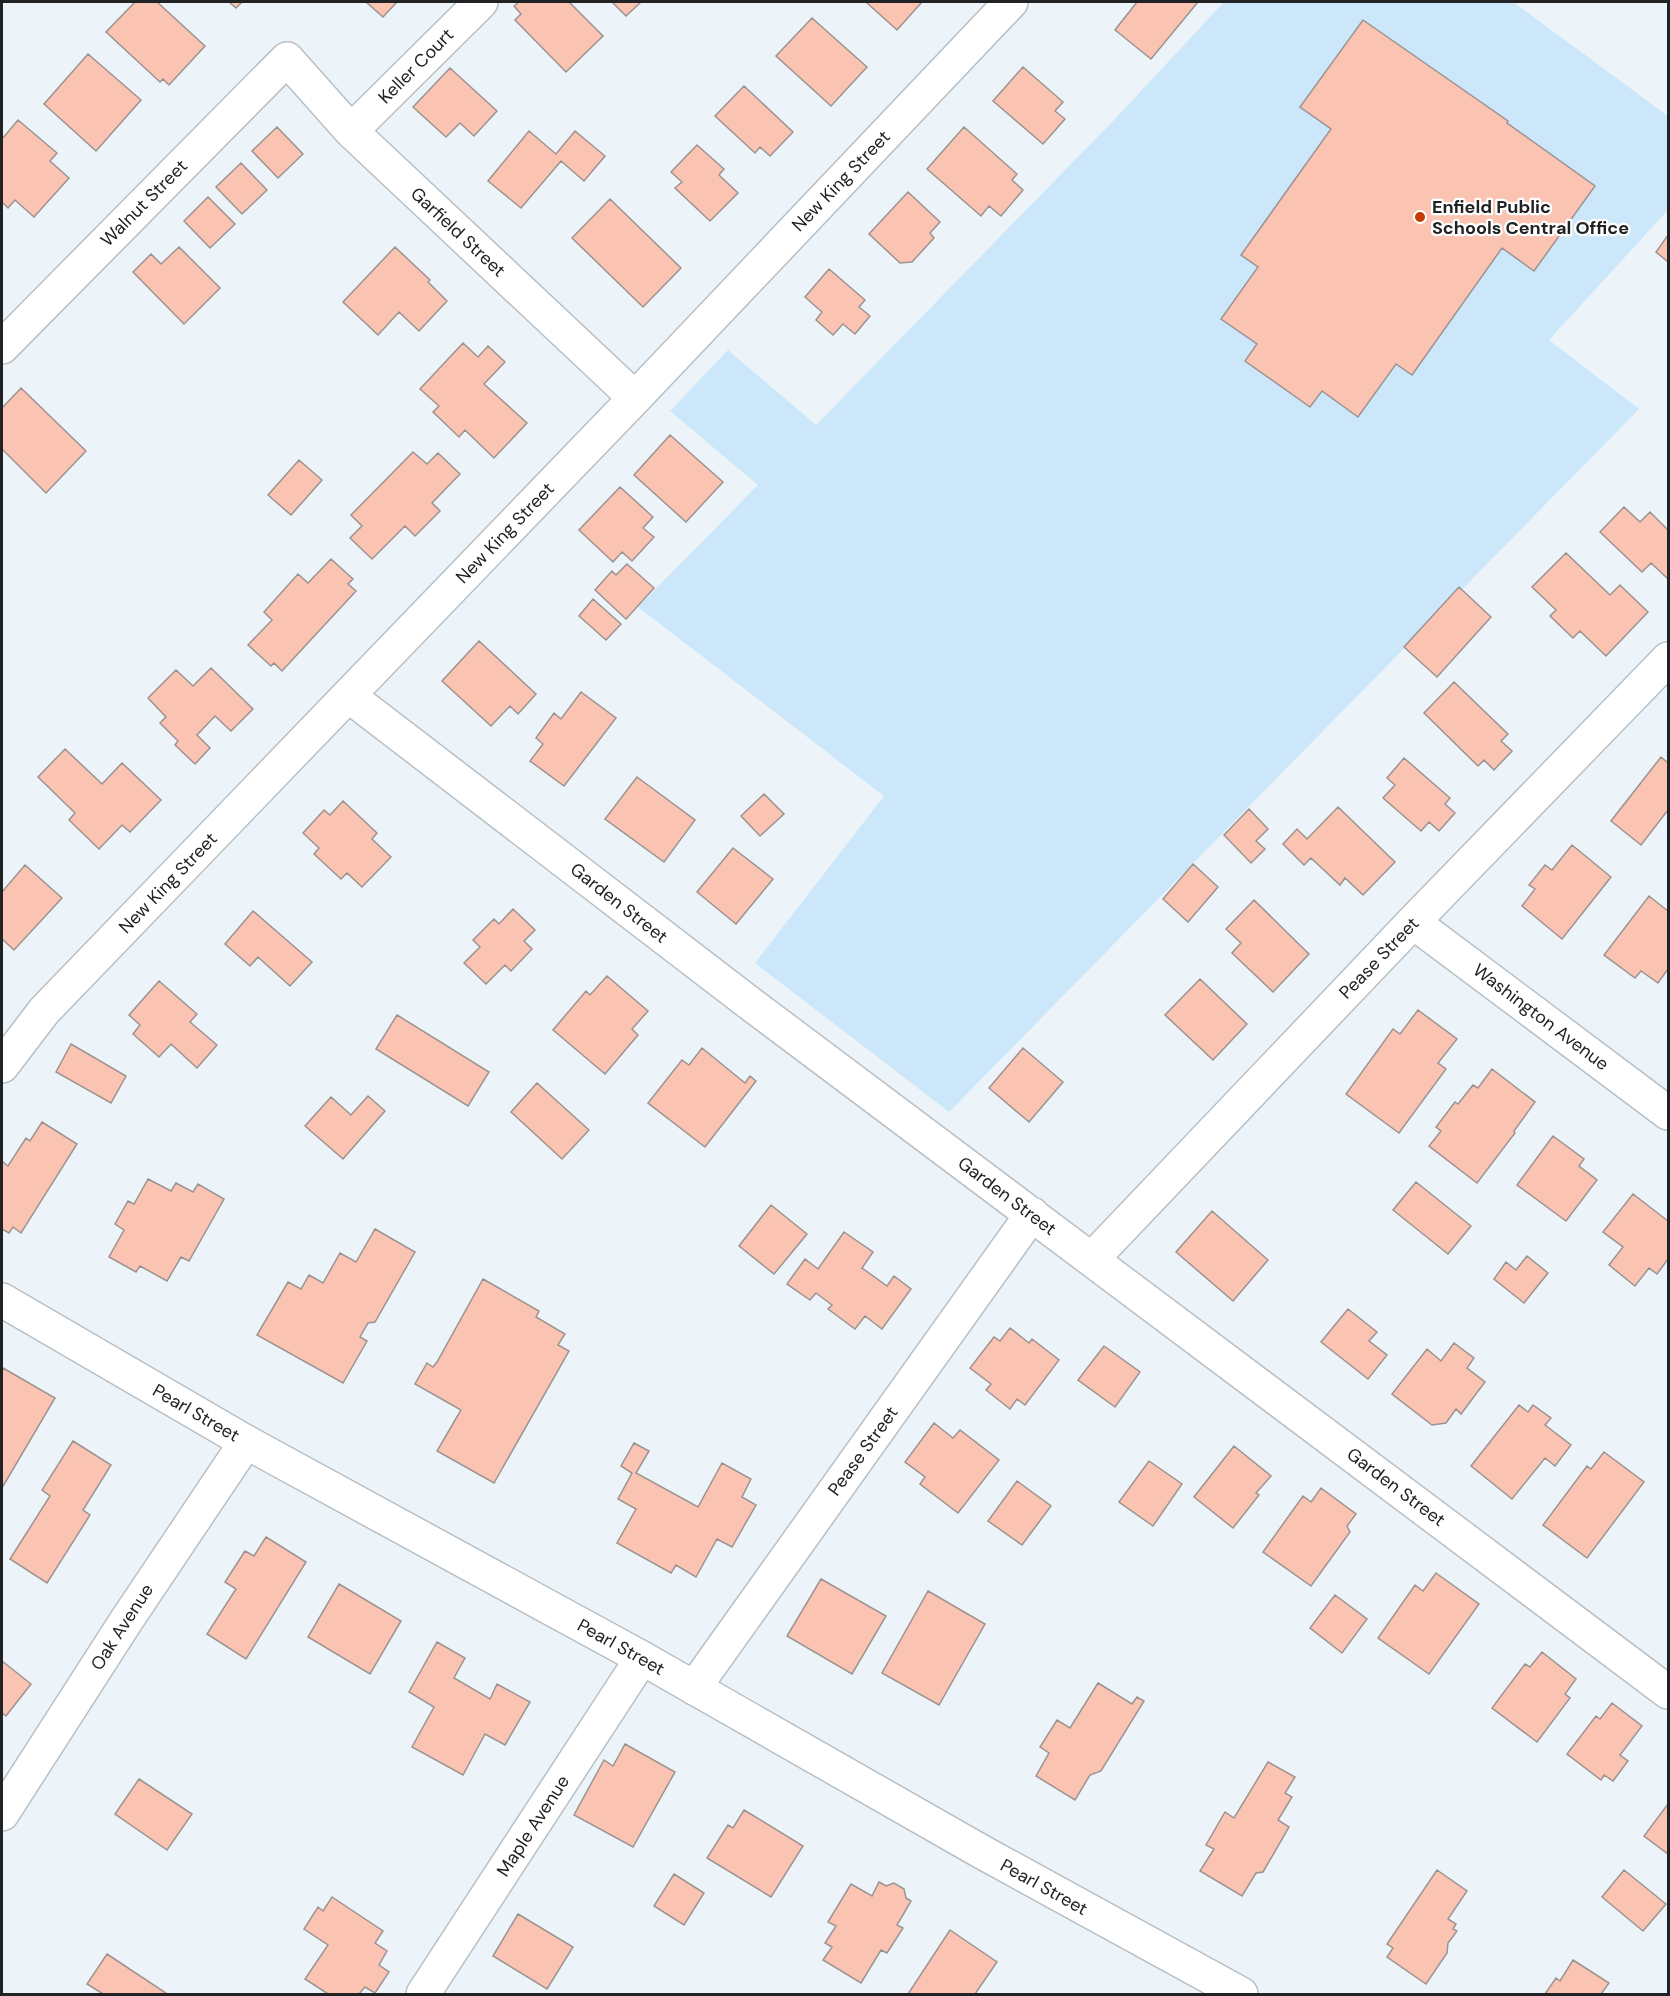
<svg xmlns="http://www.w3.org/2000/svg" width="1670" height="1996" viewBox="0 0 1670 1996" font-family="'DM Sans',sans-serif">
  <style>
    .green { fill: #cbe7f9 }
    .building { fill: #fac3b2; stroke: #9c9391; stroke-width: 1.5 }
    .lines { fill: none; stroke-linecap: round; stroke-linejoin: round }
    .minor-casing { stroke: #b8c0c5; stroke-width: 36 }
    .tertiary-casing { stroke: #b8c0c5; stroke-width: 36 }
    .minor { stroke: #fff; stroke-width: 33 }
    .tertiary { stroke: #fff; stroke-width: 33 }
    .poi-dot { fill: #c33c04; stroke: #fff; stroke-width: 2 }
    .labels { text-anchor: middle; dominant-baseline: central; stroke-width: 4.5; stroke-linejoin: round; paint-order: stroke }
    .street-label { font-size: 18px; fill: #202224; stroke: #fff }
    .poi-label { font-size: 18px; font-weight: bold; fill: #202224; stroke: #fff; text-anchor: start }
  </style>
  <rect width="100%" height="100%" fill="#ecf4fa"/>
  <!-- green -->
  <path class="green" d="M1224 2H1513L1668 116V210L1549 340 1639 409 949 1112 755 963 884 796 638 607 758 485 670 411 728 350 816 425 1114 120Z"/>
  <!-- building -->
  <path class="building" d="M135 2H157L205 46 169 85 163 79 160 82 106 32Z
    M229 2H242L236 8Z
    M366 2H397L383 17Z
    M519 2H569L603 36 566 72 515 20 521 14 514 6Z
    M612 2H641L626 16Z
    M866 2H922L897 30Z
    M1137 2H1198L1151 59 1115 30Z
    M812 18 867 67 831 106 776 56Z
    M1363 20 1508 121 1507 123 1595 186 1534 271 1502 248 1412 375 1396 364 1358 417 1322 391 1310 407 1245 361 1257 344 1221 319 1258 267 1241 255 1331 129 1300 107Z
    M88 54 141 100 96 151 44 104Z
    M1023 67 1063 102 1055 111 1065 119 1043 144 993 101Z
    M450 68 497 111 474 136 460 123 446 137 413 107Z
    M744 86 793 132 770 156 760 147 755 153 715 116Z
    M18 120 57 153 50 161 69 178 34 217 15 200 8 208 2 202V139Z
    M277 127 303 154 278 178 252 151Z
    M964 127 1017 174 1012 180 1023 190 1001 216 989 206 981 216 927 169Z
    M529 131 556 154 575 131 605 156 584 181 561 161 521 208 488 181Z
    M697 145 724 169 719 175 738 193 710 221 675 188 682 182 671 172Z
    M241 163 267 190 242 214 216 187Z
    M908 192 940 222 930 233 934 238 912 262 900 263 869 234Z
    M208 197 235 224 210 248 184 221Z
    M610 199 681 268 643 307 572 238Z
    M1668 235V262L1656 252Z
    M179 247 220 288 184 324 133 272 151 254 161 264Z
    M395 247 430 280 428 282 447 301 419 331 399 312 378 335 343 302Z
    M829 269 865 300 859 307 870 316 855 334 843 324 833 335 816 320 822 312 805 297Z
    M463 343 478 357 488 346 505 362 484 384 527 423 494 458 465 430 459 437 433 412 439 406 420 389Z
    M21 388 86 451 46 493 2 449V408Z
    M670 435 723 482 686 522 634 475Z
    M413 452 427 464 438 453 460 474 432 503 440 511 415 536 405 526 372 559 350 538 362 526 351 515Z
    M299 460 322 480 291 515 268 495Z
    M620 487 653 517 643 528 654 537 632 561 622 552 613 562 579 530Z
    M1624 507 1640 522 1650 512 1668 530V576L1667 578 1651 563 1642 572 1600 532Z
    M1566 553 1610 595 1620 585 1648 612 1606 656 1580 631 1573 638 1550 616 1556 610 1532 587Z
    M331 559 353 579 348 584 356 591 282 671 274 663 271 666 248 645 272 620 264 612 298 574 308 583Z
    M627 564 654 588 626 619 595 590 612 571 616 575Z
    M1459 587 1491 617 1437 677 1404 647Z
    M593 599 621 624 606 640 579 616Z
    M479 641 536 694 518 714 510 706 491 726 442 681Z
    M211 668 253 709 231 731 215 716 197 735 210 748 195 764 175 745 178 741 160 723 166 717 148 698 176 670 193 686Z
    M1454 682 1508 734 1501 741 1512 751 1494 770 1484 760 1478 766 1424 713Z
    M581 692 616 718 564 786 530 761 543 744 536 738 554 713 561 719Z
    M65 749 102 784 122 763 161 800 130 832 122 825 99 849 69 820 75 813 38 777Z
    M1661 757 1668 763V810L1641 845 1611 821Z
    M1404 758 1450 798 1445 804 1455 813 1439 831 1429 822 1421 831 1383 798 1395 785 1387 778Z
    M637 777 695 820 664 862 605 819Z
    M764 794 784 814 760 836 741 816Z
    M343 801 377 833 372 839 391 857 362 887 347 873 341 879 314 854 319 848 303 833 324 810 330 815Z
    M1338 807 1395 862 1363 895 1345 878 1340 885 1311 858 1304 865 1283 844 1297 829 1307 839Z
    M1249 809 1268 829 1256 841 1265 849 1251 863 1224 835Z
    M1572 845 1611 877 1562 939 1522 906 1535 889 1529 885 1545 865 1552 870Z
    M733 848 773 879 736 924 697 892Z
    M1193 864 1218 887 1188 922 1163 899Z
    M25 865 62 898 14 950 2 939V892Z
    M1649 896 1668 911V969L1658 983 1641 971 1635 978 1604 955Z
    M1254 900 1309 954 1273 992 1232 953 1241 943 1226 929Z
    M513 909 535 930 524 941 532 949 511 971 505 965 486 984 464 963 480 947 473 940 494 919 499 924Z
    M253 911 312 962 290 986 258 957 250 966 225 944Z
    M607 976 648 1011 632 1029 638 1035 605 1074 553 1030 586 991 590 995Z
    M1200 979 1247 1024 1213 1060 1165 1015Z
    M159 981 197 1014 190 1022 217 1045 197 1068 171 1044 159 1057 133 1034 140 1025 129 1015Z
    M1418 1010 1457 1039 1438 1063 1446 1069 1399 1133 1346 1094 1393 1029 1400 1034Z
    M397 1015 489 1072 468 1106 376 1049Z
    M71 1044 126 1076 111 1103 56 1072Z
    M702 1048 745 1083 750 1076 756 1081 705 1147 648 1103 682 1060 689 1065Z
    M1023 1048 1063 1082 1029 1122 989 1088Z
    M1492 1069 1535 1102 1514 1131 1515 1133 1477 1183 1429 1146 1441 1131 1436 1127 1455 1102 1458 1104 1473 1085 1478 1088Z
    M537 1083 589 1130 562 1159 511 1112Z
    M368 1096 385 1111 343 1159 305 1126 331 1097 351 1115Z
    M42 1122 77 1144 21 1233 13 1227 9 1233 2 1229V1161L8 1166 26 1138 30 1141Z
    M1553 1136 1584 1159 1579 1166 1597 1180 1566 1221 1517 1185Z
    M148 1179 171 1191 176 1183 193 1192 198 1184 224 1199 189 1261 181 1257 167 1281 140 1266 136 1272 109 1257 124 1230 115 1224 128 1201 134 1204Z
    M1416 1182 1471 1226 1448 1254 1393 1210Z
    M1633 1194 1668 1221V1259L1657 1274 1649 1268 1635 1286 1609 1265 1623 1247 1603 1232Z
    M771 1205 807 1234 774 1274 739 1246Z
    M1212 1211 1268 1260 1233 1301 1176 1252Z
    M375 1229 415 1252 375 1322 368 1323 360 1337 367 1341 343 1383 257 1335 288 1282 301 1289 309 1275 323 1283 340 1253 356 1262Z
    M844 1232 873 1252 862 1268 887 1286 894 1276 911 1289 882 1329 865 1316 855 1329 828 1309 832 1305 816 1293 810 1300 787 1284 805 1259 818 1269Z
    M1527 1256 1548 1273 1524 1303 1494 1279 1506 1262 1516 1270Z
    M483 1279 539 1311 536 1317 565 1334 558 1345 569 1351 494 1483 437 1451 461 1410 415 1384 427 1363 433 1367 437 1362Z
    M1348 1309 1377 1332 1369 1341 1387 1355 1368 1379 1321 1342Z
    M1010 1328 1029 1343 1032 1339 1059 1360 1025 1405 1017 1399 1010 1409 986 1390 991 1384 970 1368 994 1337 1000 1341Z
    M1454 1343 1474 1358 1467 1368 1485 1382 1461 1414 1456 1409 1446 1423 1432 1425 1392 1394 1427 1349 1441 1361Z
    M1104 1346 1140 1372 1115 1407 1078 1380Z
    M3 1368 55 1398 2 1488V1371Z
    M1519 1405 1528 1412 1533 1405 1551 1418 1545 1425 1571 1445 1555 1466 1545 1458 1512 1499 1471 1466Z
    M934 1423 953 1438 960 1430 999 1460 958 1513 920 1484 925 1477 905 1462Z
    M73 1441 111 1465 83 1510 90 1515 47 1583 10 1559 50 1496 42 1490Z
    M634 1443 649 1451 636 1473 698 1507 722 1463 751 1479 742 1497 756 1505 732 1547 717 1539 696 1577 676 1565 671 1573 617 1543 636 1509 618 1499 632 1473 621 1466Z
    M1234 1446 1271 1476 1256 1493 1259 1495 1233 1528 1194 1497Z
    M1604 1452 1644 1482 1587 1558 1543 1525 1587 1466 1591 1469Z
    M1149 1461 1182 1484 1153 1526 1119 1502Z
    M1017 1481 1051 1506 1022 1545 988 1521Z
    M1321 1488 1356 1514 1347 1526 1350 1532 1311 1586 1263 1552 1303 1496 1311 1502Z
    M266 1537 306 1562 246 1659 207 1634 236 1589 225 1582 245 1551 254 1556Z
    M1436 1573 1479 1604 1429 1674 1378 1638 1415 1585 1423 1591Z
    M821 1579 886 1616 852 1674 787 1636Z
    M339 1584 401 1621 370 1674 308 1637Z
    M928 1591 985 1624 939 1705 882 1673Z
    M1335 1595 1367 1619 1342 1653 1310 1628Z
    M437 1642 465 1658 454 1678 490 1699 497 1684 530 1702 505 1745 485 1734 463 1775 412 1747 434 1707 409 1692Z
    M1542 1652 1576 1679 1565 1694 1570 1698 1537 1742 1492 1708 1525 1664 1530 1667Z
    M2 1661 31 1684 6 1716 2 1713Z
    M1098 1683 1132 1704 1137 1697 1144 1701 1101 1771 1090 1775 1075 1800 1036 1776 1049 1753 1040 1747 1057 1720 1070 1728Z
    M1612 1703 1642 1726 1620 1755 1628 1761 1613 1781 1604 1775 1601 1780 1567 1754 1596 1716 1600 1719Z
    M625 1744 675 1772 633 1847 574 1815 604 1760 613 1766Z
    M1268 1762 1295 1777 1285 1793 1292 1797 1278 1820 1289 1827 1263 1872 1256 1873 1242 1896 1200 1871 1214 1849 1206 1845 1225 1812 1234 1818Z
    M139 1779 192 1814 167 1850 115 1814Z
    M1668 1804V1854L1644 1836Z
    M744 1810 803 1846 771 1897 707 1858 728 1825 733 1828Z
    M1437 1870 1467 1891 1448 1919 1456 1924 1453 1929 1457 1931 1448 1943 1447 1953 1426 1984 1387 1957 1393 1948 1387 1944Z
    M1624 1870 1666 1904 1643 1931 1602 1897Z
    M674 1874 704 1893 684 1925 654 1906Z
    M879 1882 886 1886 894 1883 904 1889 906 1898 911 1901 897 1925 903 1928 887 1953 881 1950 861 1983 823 1960 832 1947 825 1943 836 1926 828 1922 851 1884 872 1896Z
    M332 1897 383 1931 375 1943 387 1951 379 1965 389 1972 375 1993 365 1987 359 1994H328L305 1979 328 1945 304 1929 318 1907 323 1911Z
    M518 1914 573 1947 547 1989 493 1956Z
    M950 1930 997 1962 975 1994H908Z
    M107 1954 166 1993 165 1994H103L87 1984Z
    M1573 1960 1609 1983 1601 1994H1545L1556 1978 1560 1981Z"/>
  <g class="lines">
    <!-- minor casing -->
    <g class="minor-casing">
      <path id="minor" d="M351 131 481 2
        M2 347 287 59 351 131 635 398
        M349 696 752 1005 1668 1692
        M1413 922 1668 1113
        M2 1066 44 1011 635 398 1011 2
        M1092 1259 1413 922 1668 659
        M694 1688 1032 1214
        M2 1814 126 1621 246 1442
        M423 1994 642 1658"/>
    </g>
    <!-- tertiary casing -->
    <g class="tertiary-casing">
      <path id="tertiary" d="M2 1300 246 1442 642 1658 982 1852 1241 1994"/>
    </g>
    <!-- minor -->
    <use href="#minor" class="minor"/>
    <!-- tertiary -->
    <use href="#tertiary" class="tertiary"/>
  </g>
  <!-- markers -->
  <circle class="poi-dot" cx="1420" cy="217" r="6"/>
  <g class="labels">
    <!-- street labels -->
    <g class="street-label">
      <text transform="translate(416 66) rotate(-45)">Keller Court</text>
      <text transform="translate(841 181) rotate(-46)">New King Street</text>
      <text transform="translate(144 203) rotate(-45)">Walnut Street</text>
      <text transform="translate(458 232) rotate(43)">Garfield Street</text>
      <text transform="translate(505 533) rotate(-46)">New King Street</text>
      <text transform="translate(168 883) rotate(-46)">New King Street</text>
      <text transform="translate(619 903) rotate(38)">Garden Street</text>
      <text transform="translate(1379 958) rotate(-46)">Pease Street</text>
      <text transform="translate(1541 1017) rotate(37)">Washington Avenue</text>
      <text transform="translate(1007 1196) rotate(37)">Garden Street</text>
      <text transform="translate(196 1413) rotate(30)">Pearl Street</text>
      <text transform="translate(863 1451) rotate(-54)">Pease Street</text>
      <text transform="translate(1396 1487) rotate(37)">Garden Street</text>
      <text transform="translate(122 1627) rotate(-57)">Oak Avenue</text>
      <text transform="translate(621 1647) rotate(29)">Pearl Street</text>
      <text transform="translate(533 1826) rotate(-57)">Maple Avenue</text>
      <text transform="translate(1044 1887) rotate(29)">Pearl Street</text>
    </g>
    <!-- poi labels -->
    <g class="poi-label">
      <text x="1432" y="207">Enfield Public<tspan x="1432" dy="21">Schools Central Office</tspan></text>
    </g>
  </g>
  <!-- border -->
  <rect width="1670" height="1996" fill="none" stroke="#202224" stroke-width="6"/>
</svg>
